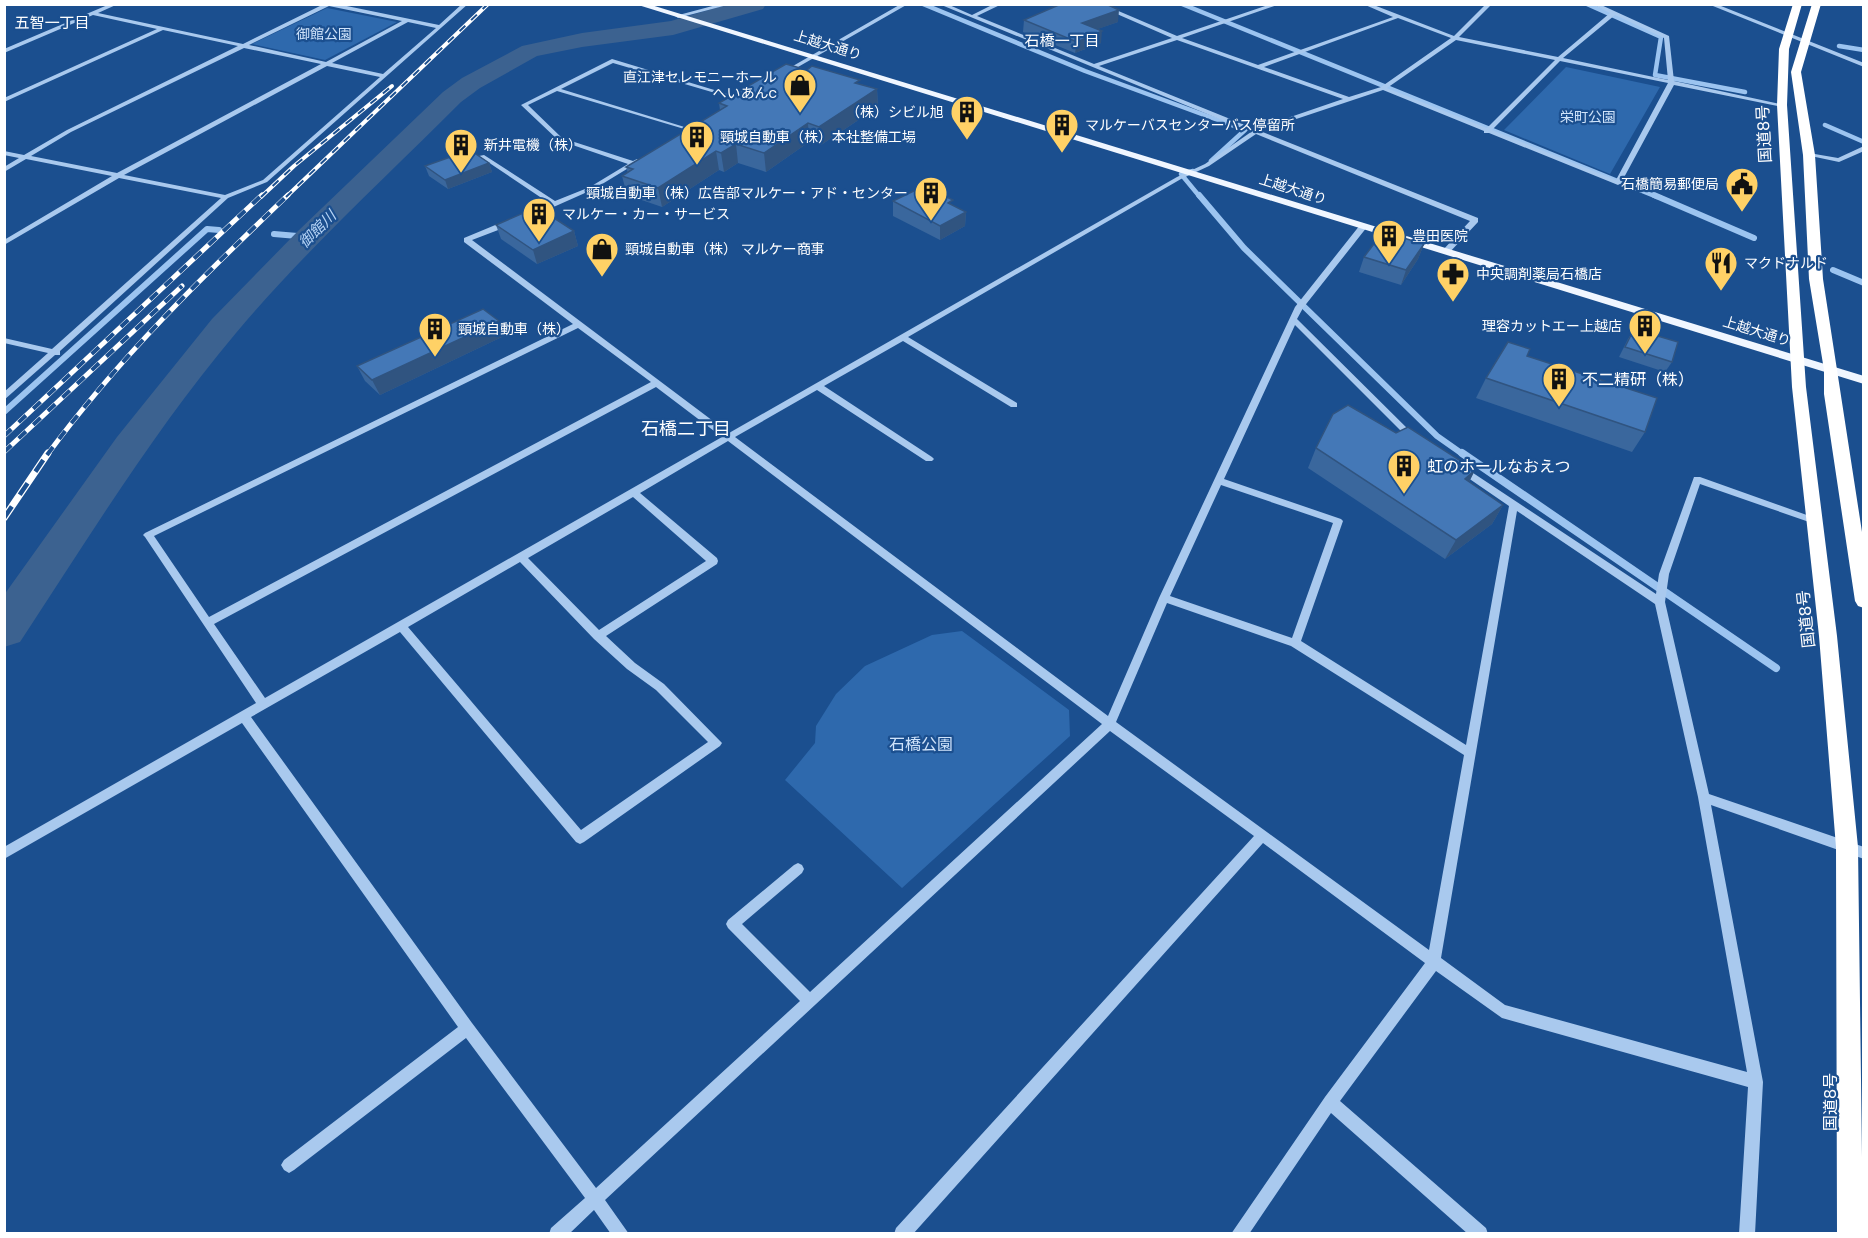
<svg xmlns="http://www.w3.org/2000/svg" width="1868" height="1238" viewBox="0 0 1868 1238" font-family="Poppins,'Noto Sans JP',sans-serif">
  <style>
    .green { fill: #2e69ad }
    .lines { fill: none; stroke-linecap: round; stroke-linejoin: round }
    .stream-far2 { stroke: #9cc4f0; stroke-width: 4.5 }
    .stream-far1 { stroke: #9cc4f0; stroke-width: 6 }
    .stream { stroke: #9cc4f0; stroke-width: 8 }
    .river { fill: #3c6290; fill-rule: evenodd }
    .minor { fill: #a9c9ee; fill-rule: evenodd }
    .major { fill: #f0f6ff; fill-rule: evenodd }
    .highway { fill: #fff; fill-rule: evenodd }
    .rail-far2-casing { stroke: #fff; stroke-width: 4 }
    .rail-far1-casing { stroke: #fff; stroke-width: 5 }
    .rail-casing { stroke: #fff; stroke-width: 7 }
    .rail-far2 { stroke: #1b4f8f; stroke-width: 2; stroke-dasharray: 8; stroke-linecap: butt }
    .rail-far1 { stroke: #1b4f8f; stroke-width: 4; stroke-dasharray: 10; stroke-linecap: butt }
    .rail { stroke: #1b4f8f; stroke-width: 4.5; stroke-dasharray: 14; stroke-linecap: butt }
    .wall { fill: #3a679d }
    .shaded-wall { fill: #305480 }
    .building { fill: #4478b7; stroke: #305480; stroke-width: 1.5 }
    .labels { text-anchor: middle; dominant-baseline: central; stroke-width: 4.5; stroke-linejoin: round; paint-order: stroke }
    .far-park-label { font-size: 14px; fill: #cfe3fa; stroke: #1b4f8f }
    .far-street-label { font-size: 14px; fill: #fff; stroke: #1b4f8f }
    .far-poi-label { font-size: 14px; fill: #fff; stroke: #1b4f8f; text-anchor: start }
    .far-neighbourhood-label { font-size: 15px; fill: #fff; stroke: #1b4f8f }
    .far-water-label { font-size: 15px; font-style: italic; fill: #b5d3f5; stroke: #1b4f8f }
    .street-label { font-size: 16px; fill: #fff; stroke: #1b4f8f }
    .poi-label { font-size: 16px; fill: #fff; stroke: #1b4f8f; text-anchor: start }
    .park-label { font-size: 16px; fill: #cfe3fa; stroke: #1b4f8f }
    .neighbourhood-label { font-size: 18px; fill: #fff; stroke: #1b4f8f }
  </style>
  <rect width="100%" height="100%" fill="#1b4f8f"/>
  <!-- green -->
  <path class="green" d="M327 8 397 22 325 60 252 44Z
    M1566 67 1660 87 1610 174 1504 130Z
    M962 631 1069 710 1070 736 902 888 785 780 815 743 816 726 836 694 865 666 932 635Z"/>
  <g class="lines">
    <!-- stream-far2 -->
    <path class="stream-far2" d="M923 4 1085 71 1245 130 1211 161
      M1182 4 1657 197
      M1587 4 1661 37 1655 75 1745 92
      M1839 46 1864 50
      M1825 125 1864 142
      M1193 171 1181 174 1200 197"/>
    <!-- stream-far1 -->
    <path class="stream-far1" d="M1199 195 1244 248 1437 436 1464 455
      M1654 195 1754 238
      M274 234 309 237
      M1833 270 1864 283
      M4 412 207 229 219 230"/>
    <!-- stream -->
    <path class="stream" d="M1462 453 1776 668"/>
    <!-- river -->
    <path class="river" d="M729 4H766L763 9 673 35 582 47 537 56 480 88 461 102C385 178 305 251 236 333 155 429 89 537 20 642L4 647V595L117 437 212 319 298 231 443 92 462 78 522 46 582 33 671 21Z"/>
    <!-- minor -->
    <path class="minor" d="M110 4H118L98 13 243 44 324 4H337L439 25 462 4H468L267 182 228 198 60 351V355H55L4 400V392L48 353 4 343V338L52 349 221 198 119 178 4 245V240L112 176 26 159 4 172V167L19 158 4 155V151L24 155 67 130 238 46 163 30 4 102V98L157 29 93 15 4 53V49ZM329 6 402 21 326 62 249 45ZM408 22 436 28 383 74 332 63ZM244 48 321 64 117 173 31 156 71 132ZM327 66 380 77 263 180 225 195 124 175Z
      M720 4H731L678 18 675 16Z
      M901 4H908L784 75 779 74Z
      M939 4H947L972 15 994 4H1002L977 16 1094 64 1172 38 1094 4H1102L1177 36 1271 4H1280L1182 38 1258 65 1393 17 1363 4H1371L1454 36 1486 4H1492L1459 37 1558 57 1610 13 1592 4H1599L1669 36 1674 81 1785 105 1782 107 1674 85 1621 183 1618 185 1489 133H1484V131L1383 90 1260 131 1478 218V222L1449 253 1442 251 1470 221 1256 134 1209 166 1181 179 908 337 1017 403V407H1011L903 341 824 386 932 457 934 459 932 461H926L817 390 735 437 1108 716 1159 598 1295 307 1360 225H1363L1367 227 1303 308 1297 319 1417 438 1413 441 1410 440 1295 325 1224 479 1341 519 1343 521 1301 641 1466 745 1509 506 1458 471 1456 469 1458 467H1464L1656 594 1659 574 1694 477H1700L1818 519 1820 521 1818 523H1812L1700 484 1669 574 1665 602 1709 794 1864 847V859L1711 805 1763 1082 1755 1234H1739L1748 1087 1502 1018 1436 971 1340 1101 1486 1228 1488 1234H1468L1331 1113 1249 1234H1231L1325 1097 1425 963 1263 843 913 1234H894L896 1228 1254 836 1110 731 605 1200 629 1234H611L594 1210 569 1234H549L551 1228 585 1198 466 1038 294 1170 289 1173 284 1170 281 1165 284 1160 458 1027 242 723 4 859V847L256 703 145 537 143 535 145 533 573 324 464 242V238L505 221H511V225L472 240 729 433 1177 177 1205 164 1251 132ZM1615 15 1664 38 1668 80 1563 58ZM1398 18 1451 38 1381 87 1349 97 1264 67ZM1177 40 1343 99 1255 129 1099 66ZM1456 40 1555 60 1487 128 1387 88ZM1560 61 1668 83 1616 180 1492 130ZM578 328 651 382 209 617 154 536ZM656 387 722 437 265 698 214 624ZM728 441 1102 724 810 992 742 924 802 873 804 869 802 865 798 863 794 865 728 920 726 924 728 928 800 1001 596 1188 472 1023 251 717 400 632 576 842 580 844 584 842 720 746 722 743 664 684 635 663 606 636 717 564 718 561 717 558 640 493ZM1221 485 1333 523 1292 638 1170 596ZM633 497 706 561 599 630 528 558ZM1517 511 1655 604 1698 797 1747 1072 1505 1005 1441 958ZM520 562 594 639 627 669 656 690 708 742 581 830 408 627ZM1167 603 1291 646 1464 755 1429 950 1116 722Z
      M1708 4H1716L1864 63V67Z
      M612 59 744 99 739 100 613 63 561 89 691 129V131L557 91 528 105 562 138 633 161 637 159 640 161 594 189 531 217H525V213L549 203 479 156 484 155 555 201 590 187 628 164 558 140 521 105Z
      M1864 146V151L1839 162 1806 155 1809 153 1838 158Z"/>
    <!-- major -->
    <path class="major" d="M635 4H648L1864 376V384Z"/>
    <!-- highway -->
    <path class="highway" d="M1793 4H1802L1789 49 1787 105 1806 387 1837 636 1858 847 1863 1234H1837L1836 847 1819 636 1792 387 1777 105 1779 49Z
      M1812 4H1821L1801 72 1815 155 1823 279 1864 545V608L1858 606 1855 601 1824 394V370L1809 279 1803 155 1791 72Z"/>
    <!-- rail-far2 casing -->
    <g class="rail-far2-casing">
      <path id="rail-far2" d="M261 197 294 166 392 86
        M286 197 488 4"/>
    </g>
    <!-- rail-far1 casing -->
    <g class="rail-far1-casing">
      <path id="rail-far1" d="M4 436 262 195
        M4 452 182 286
        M47 455C118 359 201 278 288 195"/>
    </g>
    <!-- rail casing -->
    <g class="rail-casing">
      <path id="rail" d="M4 518 48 453"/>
    </g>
    <!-- rail-far2 -->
    <use href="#rail-far2" class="rail-far2"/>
    <!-- rail-far1 -->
    <use href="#rail-far1" class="rail-far1"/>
    <!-- rail -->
    <use href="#rail" class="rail"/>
  </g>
  <!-- wall -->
  <path class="wall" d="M1024 20 1118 22 1097 29 1101 43 1075 53 1023 32Z
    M860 84 877 89 878 107 821 145 809 142 766 172 738 163 724 172 719 170 662 207 627 195 622 176 628 173 626 167 720 110 719 103Z
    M489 163 492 172 448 189 429 176 425 166Z
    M893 201 953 206 966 212 965 226 940 240 893 216Z
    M496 225 574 231 578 246 537 264 501 239Z
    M1424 244 1418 259 1401 285 1359 272 1364 257Z
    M499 321 504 336 380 395 365 381 357 366Z
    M1634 329 1672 362 1665 372 1619 357 1628 339Z
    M1527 356 1645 432 1632 452 1476 398 1486 378Z
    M1396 433 1475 470 1469 482 1503 505 1492 524 1445 559 1308 468 1316 448Z"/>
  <!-- shaded-wall -->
  <path class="shaded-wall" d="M1119 10 1118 22 1081 35 1082 23Z
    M1102 31 1101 43 1075 53 1077 42Z
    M877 89 878 107 821 145 819 127Z
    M808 123 809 142 766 172 764 153Z
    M736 144 738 163 724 172 721 153Z
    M716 151 719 170 662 207 658 188Z
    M489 163 492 172 448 189 445 180Z
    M966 212 965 226 940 240V226Z
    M574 231 578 246 537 264 533 250Z
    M1424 244 1418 259 1401 285 1406 270Z
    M499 321 504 336 380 395 372 380Z
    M1475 470 1465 490V479Z
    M1503 505 1492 524 1445 559 1456 540Z"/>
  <!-- building -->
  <path class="building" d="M1061 4H1106L1119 10 1082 23 1102 31 1077 42 1024 20Z
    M786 64 807 70 812 66 860 80 855 83 877 89 819 127 808 123 764 153 736 144 721 153 716 151 658 188 622 176 633 169 626 167 727 106 719 103Z
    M470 150 489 163 445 180 425 166Z
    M924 186 953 200 948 203 966 212 940 226 893 201Z
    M537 207 574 231 533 250 496 225Z
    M1383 232 1424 244 1406 270 1364 257Z
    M483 309 499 321 372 380 357 366Z
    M1634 329 1678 342 1672 362 1625 347Z
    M1508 342 1530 349 1527 356 1657 398 1645 432 1486 378Z
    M1348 405 1396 433 1408 427 1475 470 1465 479 1503 505 1456 540 1316 448 1333 414Z"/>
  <!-- icons -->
  <defs>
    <g id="shop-pin" transform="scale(1.725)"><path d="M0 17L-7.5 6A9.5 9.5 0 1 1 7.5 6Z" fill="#ffd166" stroke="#1b4f8f"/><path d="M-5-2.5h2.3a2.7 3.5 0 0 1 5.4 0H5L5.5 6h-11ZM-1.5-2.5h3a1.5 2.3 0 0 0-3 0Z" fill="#111"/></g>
    <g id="building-pin" transform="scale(1.725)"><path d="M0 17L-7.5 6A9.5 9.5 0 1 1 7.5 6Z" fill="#ffd166" stroke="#1b4f8f"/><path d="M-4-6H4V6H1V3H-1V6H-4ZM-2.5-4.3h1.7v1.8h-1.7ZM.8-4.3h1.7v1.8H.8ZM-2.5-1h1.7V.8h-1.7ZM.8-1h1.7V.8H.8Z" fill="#111"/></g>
    <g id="civic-pin" transform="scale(1.725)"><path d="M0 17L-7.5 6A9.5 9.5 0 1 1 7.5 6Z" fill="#ffd166" stroke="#1b4f8f"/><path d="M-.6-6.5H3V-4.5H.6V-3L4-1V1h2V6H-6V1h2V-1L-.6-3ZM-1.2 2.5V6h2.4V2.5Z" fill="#111"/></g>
    <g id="restaurant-pin" transform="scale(1.725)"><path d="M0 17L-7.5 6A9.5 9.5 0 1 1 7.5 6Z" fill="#ffd166" stroke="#1b4f8f"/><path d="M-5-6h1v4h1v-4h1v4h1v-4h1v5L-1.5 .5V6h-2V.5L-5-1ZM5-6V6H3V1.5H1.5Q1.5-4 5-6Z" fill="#111"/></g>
    <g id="pharmacy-pin" transform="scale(1.725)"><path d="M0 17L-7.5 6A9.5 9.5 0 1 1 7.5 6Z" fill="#ffd166" stroke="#1b4f8f"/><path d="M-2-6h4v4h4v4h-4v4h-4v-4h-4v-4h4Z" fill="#111"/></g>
  </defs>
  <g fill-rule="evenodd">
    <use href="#shop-pin" x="800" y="85"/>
    <use href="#building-pin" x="967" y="112"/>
    <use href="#building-pin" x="1062" y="125"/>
    <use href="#building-pin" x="697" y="137"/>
    <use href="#building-pin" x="461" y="145"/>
    <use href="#civic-pin" x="1742" y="184"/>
    <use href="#building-pin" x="931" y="193"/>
    <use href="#building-pin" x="539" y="214"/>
    <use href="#building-pin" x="1389" y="236"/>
    <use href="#shop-pin" x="602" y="249"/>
    <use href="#restaurant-pin" x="1721" y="263"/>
    <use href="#pharmacy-pin" x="1453" y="274"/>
    <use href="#building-pin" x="1645" y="326"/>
    <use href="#building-pin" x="435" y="329"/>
    <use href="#building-pin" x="1559" y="379"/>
    <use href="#building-pin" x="1404" y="466"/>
  </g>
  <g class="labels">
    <!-- far-park labels -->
    <g class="far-park-label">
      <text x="324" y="34">御館公園</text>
      <text x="1588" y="117">栄町公園</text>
    </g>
    <!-- far-street labels -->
    <g class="far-street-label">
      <text transform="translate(828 45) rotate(17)">上越大通り</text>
      <text transform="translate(1293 189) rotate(18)">上越大通り</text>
      <text transform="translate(1757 331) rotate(17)">上越大通り</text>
    </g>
    <!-- far-poi labels -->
    <g class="far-poi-label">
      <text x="777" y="77" text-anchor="end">直江津セレモニーホール<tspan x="777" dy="16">へいあんc</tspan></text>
      <text x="944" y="112" text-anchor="end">（株）シビル旭</text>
      <text x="1085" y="125">マルケーバスセンターバス停留所</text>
      <text x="720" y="137">頸城自動車（株）本社整備工場</text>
      <text x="484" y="145">新井電機（株）</text>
      <text x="1719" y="184" text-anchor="end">石橋簡易郵便局</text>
      <text x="908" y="193" text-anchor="end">頸城自動車（株）広告部マルケー・アド・センター</text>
      <text x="562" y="214">マルケー・カー・サービス</text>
      <text x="1412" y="236">豊田医院</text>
      <text x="625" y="249">頸城自動車（株） マルケー商事</text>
      <text x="1744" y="263">マクドナルド</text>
      <text x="1476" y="274">中央調剤薬局石橋店</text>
      <text x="1622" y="326" text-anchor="end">理容カットエー上越店</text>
      <text x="458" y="329">頸城自動車（株）</text>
    </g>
    <!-- far-neighbourhood labels -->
    <g class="far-neighbourhood-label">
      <text x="52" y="22">五智一丁目</text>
      <text x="1062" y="40">石橋一丁目</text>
    </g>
    <!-- far-water labels -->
    <g class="far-water-label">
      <text transform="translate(317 229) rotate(-45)">御館川</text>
    </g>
    <!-- street labels -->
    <g class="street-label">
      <text transform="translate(1764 134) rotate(-93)">国道8号</text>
      <text transform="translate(1806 619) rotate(-96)">国道8号</text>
      <text transform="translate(1830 1102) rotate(-90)">国道8号</text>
    </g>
    <!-- poi labels -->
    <g class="poi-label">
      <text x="1582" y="379">不二精研（株）</text>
      <text x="1427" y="466">虹のホールなおえつ</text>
    </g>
    <!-- park labels -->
    <g class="park-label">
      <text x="921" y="744">石橋公園</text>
    </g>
    <!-- neighbourhood labels -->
    <g class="neighbourhood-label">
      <text x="686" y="428">石橋二丁目</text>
    </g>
  </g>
  <!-- border -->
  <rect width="1868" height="1238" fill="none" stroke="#ffffff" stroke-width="12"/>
</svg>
